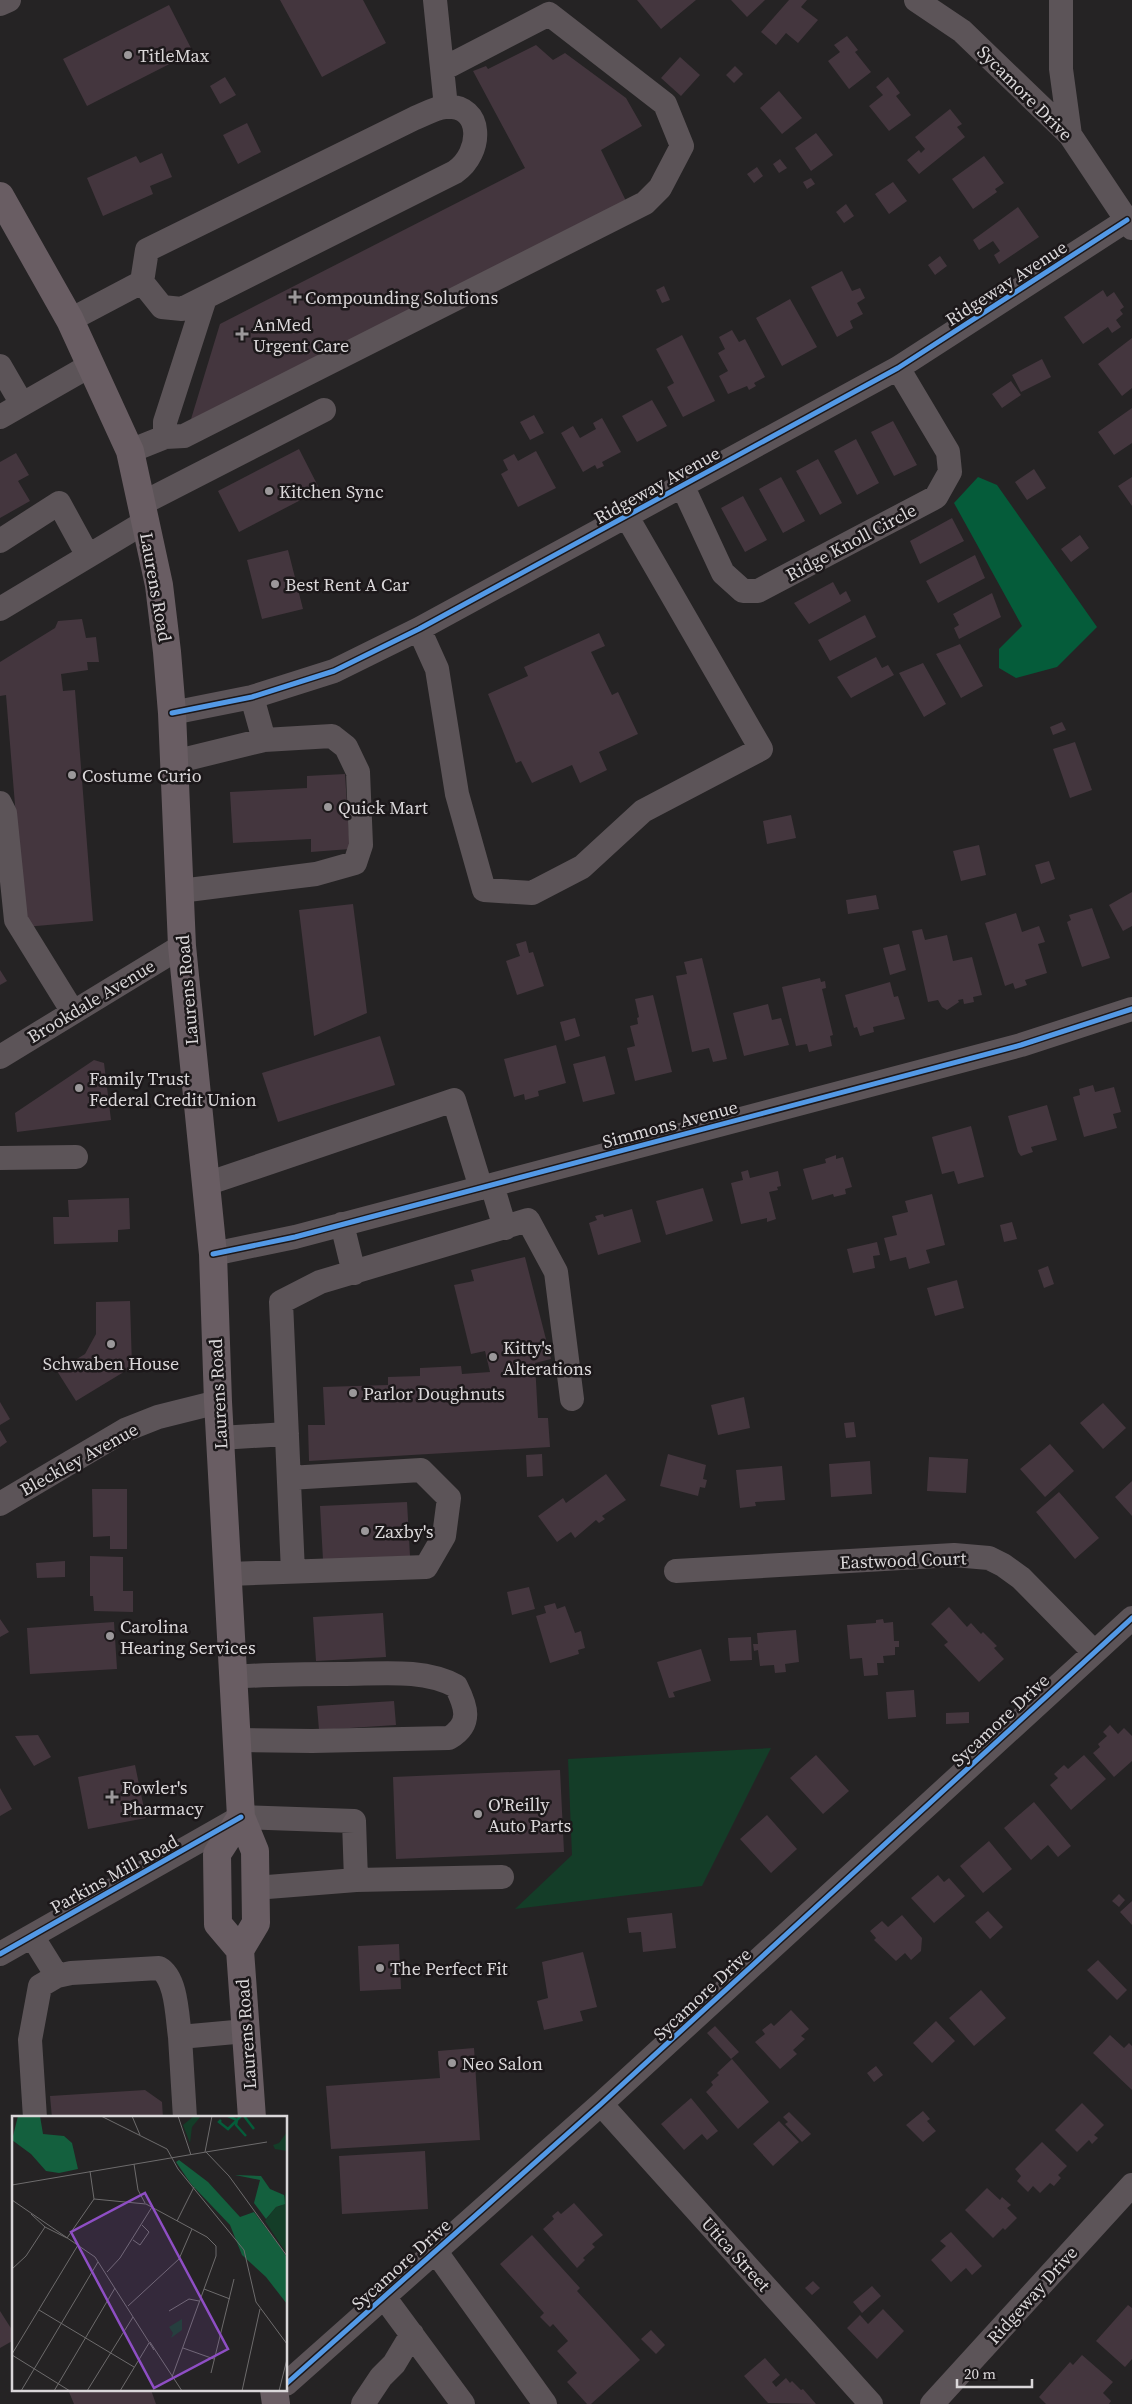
<svg xmlns="http://www.w3.org/2000/svg" width="1132" height="2404" viewBox="0 0 1132 2404" font-family="'Source Serif 4',serif">
  <style>
    .green { fill: #143d28 }
    .water { fill: #055c3a }
    .building { fill: #44363e }
    .lines { fill: none; stroke-linecap: round; stroke-linejoin: round }
    .minor { stroke: #5c5458; stroke-width: 24 }
    .major { stroke: #695d63; stroke-width: 28 }
    .cycleway-casing { stroke: #1c181a; stroke-width: 8 }
    .cycleway { stroke: #5399e6; stroke-width: 5 }
    .poi-dot { fill: #9b989a; stroke: #1c181a; stroke-width: 2 }
    .labels { text-anchor: middle; dominant-baseline: central; stroke-width: 5; stroke-linejoin: round; paint-order: stroke }
    .poi-label { font-size: 18px; fill: #dad7d9; stroke: #1c181a; text-anchor: start }
    .street-label { font-size: 18px; fill: #dad7d9; stroke: #1c181a }
    .inset-river { fill: none; stroke: #055c3a; stroke-width: 2.5 }
    .inset-road { fill: none; stroke: #6d6b6c; stroke-width: 1 }
    .view { fill: #8e4ec4; fill-opacity: 0.15; stroke: #8e4ec4; stroke-width: 2.5 }
    .inset-edge { fill: none; stroke: #dad7d9; stroke-width: 2.5 }
  </style>
  <rect width="100%" height="100%" fill="#252324"/>
  <!-- green -->
  <path class="green" d="M771 1748 702 1886 515 1909 572 1855 568 1759Z"/>
  <!-- water -->
  <path class="water" d="M978 477 997 485 1097 627 1057 667 1016 678 999 668V649L1022 626 954 503Z"/>
  <!-- building -->
  <path class="building" d="M280 0H363L386 43 322 77Z
    M637 0H696L661 29Z
    M731 0H765L747 17Z
    M789 0H807L801 7 818 20 798 43 786 33 776 45 761 32Z
    M169 5 193 52 87 106 63 59Z
    M847 36 858 50 855 52 871 72 849 89 828 61 840 52 834 45Z
    M536 45 553 60 565 53 626 98 642 126 601 150 627 203 188 429 220 324 525 168 473 71 486 66 488 69Z
    M680 57 700 75 681 96 661 78Z
    M735 66 743 74 734 83 726 75Z
    M225 77 236 95 220 104 210 86Z
    M888 77 900 93 896 96 911 115 889 131 869 106 883 95 876 87Z
    M779 91 802 118 782 134 760 108Z
    M950 109 962 124 957 127 965 137 919 174 907 160 919 150 921 153 925 149 915 137Z
    M247 123 261 152 238 164 223 135Z
    M816 133 833 155 811 171 795 148Z
    M162 153 172 177 150 186 153 194 103 216 87 178 136 156 140 163Z
    M984 156 1004 183 995 189 997 192 973 209 952 179Z
    M780 159 787 168 779 173 773 164Z
    M757 167 763 176 754 183 747 174Z
    M811 178 815 184 807 189 803 182Z
    M893 182 907 201 889 214 875 194Z
    M846 204 854 216 844 223 836 212Z
    M1018 207 1039 237 999 264 994 255 1000 251 993 241 979 250 973 240Z
    M940 256 947 266 935 275 928 265Z
    M842 271 852 291 860 288 865 298 857 303 863 314 850 321 853 328 837 337 811 287Z
    M664 286 670 300 662 303 656 290Z
    M1103 290 1107 297 1114 292 1124 307 1120 310 1123 314 1116 320 1121 327 1112 333 1108 327 1083 344 1064 317Z
    M790 299 817 347 782 366 756 318Z
    M732 330 739 342 745 339 765 377 754 383 756 386 749 390 747 386 728 394 719 376 728 371 718 353 725 349 719 337Z
    M682 335 715 401 683 417 667 387 674 383 656 349Z
    M1132 338V388L1122 396 1098 364Z
    M1042 359 1051 377 1021 392 1012 375Z
    M1011 381 1021 395 1002 408 992 394Z
    M652 400 667 426 637 442 622 416Z
    M1132 408V443L1114 455 1098 432Z
    M534 415 544 433 530 440 520 422Z
    M602 418 621 452 602 462 604 466 597 469 595 465 583 472 561 433 573 426 580 438 596 429 593 423Z
    M893 421 917 465 894 476 871 432Z
    M856 439 879 483 857 495 834 451Z
    M299 449 320 490 239 532 218 491Z
    M536 451 556 488 518 507 501 474 508 470 503 460 514 454 518 461Z
    M16 453 29 475 18 481 30 501 0 518V462Z
    M818 459 842 503 820 515 796 471Z
    M1034 469 1046 488 1027 500 1015 482Z
    M781 477 805 521 783 533 759 489Z
    M1132 477V506L1118 486Z
    M743 496 767 540 745 552 721 508Z
    M952 518 964 541 920 564 910 541Z
    M1080 535 1089 548 1071 562 1061 549Z
    M288 550 303 609 262 619 247 560Z
    M975 555 985 578 938 603 926 581Z
    M833 582 840 595 846 591 851 601 809 624 794 603Z
    M992 593 1001 617 959 639 954 628 959 625 953 614Z
    M865 615 876 637 830 661 818 640Z
    M82 619 86 638 96 637 99 662H87L88 670 61 674 63 691 75 690 93 921 25 927 6 695 0 696V662L55 628 58 621Z
    M599 633 605 646 591 652 612 695 618 692 638 734 599 752 607 770 580 783 572 765 532 783 521 761 516 763 488 694 528 676 524 667Z
    M960 644 983 686 961 698 936 654Z
    M876 657 882 668 888 665 894 675 851 698 837 677Z
    M923 663 946 704 924 717 899 673Z
    M1062 722 1066 730 1053 735 1050 727Z
    M1075 742 1092 790 1070 798 1053 749Z
    M345 774 350 849 311 852V839L233 843 230 792 307 788V776Z
    M791 815 796 838 767 844 763 821Z
    M979 845 986 875 961 881 953 851Z
    M1049 861 1055 879 1041 884 1035 865Z
    M1132 892V926L1123 931 1109 905Z
    M876 895 879 909 848 914 846 900Z
    M353 904 367 1013 314 1036 299 910Z
    M1092 908 1110 958 1082 967 1067 922 1071 920 1069 915Z
    M1016 913 1022 932 1039 926 1045 942 1038 944 1047 973 1025 980 1027 985 1015 989 1013 983 1005 986 985 923Z
    M922 929 925 940 947 935 953 961 972 957 982 995 973 997 974 1002 964 1004 963 999 958 1000 959 1002 947 1010 942 1007 938 1000 928 1002 912 931Z
    M526 941 529 953 533 952 544 986 517 995 506 961 520 956 516 944Z
    M899 944 906 970 890 975 883 948Z
    M702 958 727 1059 713 1062 709 1048 692 1052 676 976 687 974 684 962Z
    M0 970 7 981 0 985Z
    M820 978 821 982 825 981 826 988 822 989 833 1035 830 1036 832 1046 809 1052 807 1044 796 1046 782 987Z
    M890 982 894 997 898 996 905 1019 873 1027 874 1032 860 1036 857 1027 854 1028 845 995Z
    M653 995 672 1072 635 1081 627 1048 635 1046 630 1026 638 1024 637 1018 639 1017 635 999Z
    M768 1004 772 1020 781 1018 789 1045 744 1056 733 1013Z
    M575 1018 580 1036 565 1041 560 1022Z
    M380 1036 395 1085 278 1122 262 1073Z
    M556 1045 566 1083 538 1091 539 1096 525 1100 524 1094 514 1097 504 1059Z
    M605 1056 615 1094 583 1102 573 1064Z
    M94 1060 104 1063 111 1120 17 1132 15 1113Z
    M1093 1085 1095 1092 1114 1087 1121 1112 1113 1114 1117 1128 1084 1137 1073 1097 1080 1095 1079 1089Z
    M1047 1105 1057 1140 1031 1147 1033 1152 1021 1156 1018 1152 1008 1116Z
    M971 1126 984 1177 958 1184 954 1171 942 1174 932 1137Z
    M836 1155V1159L843 1157 852 1187 845 1189 846 1194 834 1197 833 1194 812 1200 803 1169 826 1163 825 1159Z
    M748 1170 750 1178 778 1171 781 1186 777 1187 778 1190 769 1192 776 1219 767 1222V1218L741 1224 731 1183 743 1180 741 1172Z
    M703 1188 713 1221 666 1235 656 1201Z
    M932 1194 945 1245 926 1250 930 1263 909 1269 906 1257 890 1261 884 1238 897 1235 892 1216 908 1212 905 1201Z
    M129 1198 130 1229 118 1230V1242L54 1244 53 1217H69L68 1200Z
    M632 1209 641 1242 598 1255 589 1223 597 1220 595 1216 603 1214 604 1217Z
    M1012 1222 1017 1239 1004 1242 1000 1225Z
    M877 1242 880 1255 873 1256 875 1268 853 1273 847 1249Z
    M525 1257 551 1359 535 1363 538 1418H548L550 1447 309 1461 308 1425H325L323 1387 388 1385V1377L420 1376V1368L461 1366 462 1374 490 1372 485 1351 471 1354 454 1285 474 1281 471 1270Z
    M1048 1266 1054 1284 1044 1288 1038 1270Z
    M957 1280 964 1308 935 1316 927 1288Z
    M130 1301 132 1367 76 1401 57 1371 85 1354 96 1334V1302Z
    M744 1397 750 1428 718 1435 711 1405Z
    M0 1402 10 1419 0 1425Z
    M1103 1403 1126 1428 1103 1449 1080 1423Z
    M854 1422 856 1437 846 1438 844 1423Z
    M0 1430 7 1442 0 1447Z
    M1050 1444 1074 1471 1045 1497 1020 1469Z
    M542 1454 543 1476 527 1477 526 1455Z
    M668 1454 706 1465 703 1479 707 1480 705 1488 700 1487 698 1496 660 1486Z
    M929 1457 968 1459 966 1493 927 1491Z
    M870 1461 872 1494 831 1497 829 1464Z
    M782 1466 785 1500 755 1502 756 1506 740 1508 736 1470Z
    M606 1474 626 1500 602 1516 605 1519 599 1523 596 1520 575 1538 571 1532 557 1542 538 1516 563 1498 566 1503Z
    M1132 1481V1516L1115 1497Z
    M92 1489H127V1549H110V1536L93 1537Z
    M1059 1492 1099 1538 1075 1559 1036 1512Z
    M407 1502 410 1556 323 1560 320 1506Z
    M90 1556 123 1557V1591H133V1612L94 1611 93 1596H90Z
    M65 1561V1577L37 1578 36 1563Z
    M529 1587 535 1609 512 1615 507 1592Z
    M555 1603 557 1609 565 1606 575 1633 581 1631 585 1648 578 1650 579 1654 550 1663 536 1616 546 1613 544 1606Z
    M949 1607 967 1627 971 1623 981 1634 983 1632 997 1646 994 1648 1004 1659 979 1682 944 1645 948 1642 931 1624Z
    M383 1613 386 1657 316 1661 313 1617Z
    M0 1619 9 1632 0 1637Z
    M883 1619 884 1623 893 1622 894 1641H899V1647H895V1655L883 1656 884 1663H877L878 1675 864 1676 862 1658 850 1659 847 1625 876 1623V1620Z
    M114 1622 117 1669 30 1674 27 1628Z
    M796 1630 799 1662 785 1664 786 1672 775 1673 774 1665 760 1666 758 1650 754 1651 753 1644H758L757 1633Z
    M751 1637 752 1660 730 1661 728 1638Z
    M701 1649 711 1681 673 1692 675 1697 669 1698 657 1662Z
    M914 1690 916 1717 888 1719 886 1692Z
    M394 1701 396 1725 319 1730 317 1706Z
    M969 1712V1723L946 1724V1713Z
    M1110 1725 1118 1734 1124 1728 1132 1736V1761L1114 1777 1093 1753 1100 1747 1098 1744 1107 1736 1103 1732Z
    M38 1735 51 1757 34 1766 15 1736Z
    M816 1755 849 1791 823 1814 790 1778Z
    M1084 1755 1106 1779 1071 1810 1050 1785 1058 1778 1054 1774 1064 1765 1068 1769Z
    M135 1765 146 1818 88 1829 78 1777Z
    M560 1770 564 1852 396 1859 393 1777Z
    M0 1788 12 1809 0 1816Z
    M1034 1802 1071 1846 1058 1857 1048 1845 1031 1860 1004 1828Z
    M767 1815 797 1849 771 1873 740 1839Z
    M989 1841 1012 1869 983 1893 960 1866Z
    M938 1875 944 1882 949 1878 965 1896 934 1923 911 1898Z
    M1119 1894 1125 1900 1119 1907 1112 1901Z
    M1132 1901V1925L1120 1912Z
    M988 1911 1003 1927 990 1939 975 1922Z
    M672 1913 676 1948 643 1952 641 1932 629 1933 627 1918Z
    M902 1915 922 1938 921 1951 911 1960 905 1953 896 1961 874 1940 876 1938 870 1931 882 1921 888 1927Z
    M399 1944 401 1989 360 1991 358 1946Z
    M583 1952 597 2007 580 2011 583 2021 544 2030 537 2001 548 1998 542 1962Z
    M1098 1960 1127 1990 1117 2000 1087 1970Z
    M981 1990 1006 2018 974 2046 949 2018Z
    M791 2010 809 2029 801 2036 805 2039 793 2050 797 2054 780 2069 755 2042 765 2034 762 2030 771 2023 774 2026Z
    M936 2021 955 2041 932 2063 913 2043Z
    M715 2026 739 2052 731 2059 707 2033Z
    M1110 2035 1124 2048 1129 2043 1132 2046V2090L1093 2053Z
    M474 2048 480 2140 331 2149 326 2086 440 2078 438 2051Z
    M732 2059 769 2102 738 2129 706 2092 713 2085 711 2082 719 2075 717 2073Z
    M876 2066 883 2075 874 2082 867 2073Z
    M145 2090 162 2102 163 2118H52L50 2096Z
    M691 2098 718 2131 707 2140 702 2134 684 2150 661 2124Z
    M1082 2103 1104 2125 1094 2135 1098 2138 1092 2144 1089 2140 1077 2152 1055 2130Z
    M923 2111 930 2119 927 2121 936 2131 923 2142 906 2125Z
    M789 2112 811 2134 802 2142 785 2124 788 2122 783 2117Z
    M779 2121 799 2142 773 2166 753 2144Z
    M1042 2142 1067 2166 1058 2175 1061 2178 1054 2186 1050 2183 1040 2193 1033 2186 1028 2192 1017 2181 1021 2176 1015 2169Z
    M425 2151 428 2209 342 2214 339 2156Z
    M987 2188 1000 2200 1002 2197 1011 2205 1007 2208 1017 2218 1005 2230 1003 2228 993 2238 965 2210Z
    M574 2203 603 2235 592 2244 595 2247 583 2258 585 2260 577 2268 543 2229 554 2219 552 2216 558 2211 561 2214Z
    M951 2232 982 2266 972 2275 966 2268 951 2282 931 2260 946 2246 940 2241Z
    M532 2235 580 2288 577 2291 640 2360 591 2404H587L567 2382 577 2373 557 2351 568 2341 553 2324 550 2327 540 2317 544 2313 500 2264Z
    M813 2281 820 2288 812 2295 805 2288Z
    M872 2286 881 2296 862 2313 853 2302Z
    M1128 2305 1132 2308V2359L1125 2367 1096 2341Z
    M883 2309 904 2331 877 2359 847 2328 860 2315 868 2324Z
    M0 2311 14 2333V2340L0 2348Z
    M651 2330 665 2345 656 2354 641 2339Z
    M1082 2355 1113 2382 1103 2393 1111 2401 1109 2404H1046L1039 2397 1070 2362 1073 2365Z
    M765 2358 780 2375 772 2382 776 2387 786 2378 790 2383 792 2381 801 2390 803 2389 816 2404 768 2403 744 2376Z
    M74 2390H151L156 2404H74L69 2392Z"/>
  <g class="lines">
    <!-- minor -->
    <path class="minor" d="M435 0 446 107
      M916 0 962 31 1070 135 1132 228
      M1061 0V69L1070 135
      M0 4 9 0
      M70 320 142 282 147 250 415 118C425 114 435 108 445 107 484 104 483 153 455 172L182 309 162 307 142 282
      M0 366 22 404
      M0 417 91 365
      M165 437V422L205 298
      M130 451 165 437 184 436 645 203 660 188 682 146 665 104 549 14 443 69
      M683 487 723 573 743 591H758L936 497 950 472 948 452 898 368
      M141 504 324 410
      M0 541 59 503 88 556
      M0 609 145 522
      M419 629 437 669 457 794 484 890 532 893 582 867 643 811 761 749 627 517
      M172 713 252 697 334 671 419 629 898 368 1127 220
      M174 762 264 740
      M0 803 5 813 16 920 73 1012
      M180 891 316 874 355 863 361 845 358 772 346 747 332 736 264 740 252 697
      M0 1057 182 946
      M0 1158 76 1157
      M206 1184 454 1100 481 1188
      M492 1185 505 1228
      M342 1224 354 1273
      M213 1254 295 1237 1021 1045 1132 1009
      M220 1438 287 1434
      M0 1504 125 1430 158 1417 218 1402
      M676 1571 954 1555 989 1558 1003 1565 1021 1578 1094 1652
      M293 1572 281 1302 320 1282 528 1220 556 1272 572 1399
      M229 1574 426 1567 444 1536 449 1498 421 1470 289 1478
      M234 1677C270 1674 306 1674 342 1674 379 1674 423 1668 456 1686 466 1706 473 1724 449 1738L312 1741 237 1740
      M255 1888 356 1880 502 1877
      M32 1936 57 1976 71 1973 159 1968C177 1978 177 2017 180 2037L246 2031
      M0 1954 241 1817 354 1821 356 1880
      M180 2037 185 2118
      M601 2104 871 2404
      M35 2118 30 2040 40 1986 57 1976
      M436 2252 545 2404
      M384 2297 463 2404
      M286 2384 601 2104 1132 1618
      M363 2404 381 2377 394 2364 412 2334
      M932 2404 1132 2185"/>
    <!-- major -->
    <path class="major" d="M0 196 70 320 130 451 159 585 167 652 172 713 182 946 213 1254 218 1402 241 1817 255 1851 256 1923 240 1950 252 2118
      M240 1950 218 1924 217 1854 241 1817
      M274 2390 276 2404"/>
    <!-- cycleway casing -->
    <g class="cycleway-casing">
      <path id="cycleway" d="M172 713 252 697 334 671 419 629 898 368 1127 220
        M213 1254 295 1237 1021 1045 1132 1009
        M0 1954 241 1817
        M286 2384 601 2104 1132 1618"/>
    </g>
    <!-- cycleway -->
    <use href="#cycleway" class="cycleway"/>
  </g>
  <!-- markers -->
  <g class="poi-dot">
    <circle cx="128" cy="55" r="5"/>
    <path d="M292.5 289.5h5v5h5v5h-5v5h-5v-5h-5v-5h5z"/>
    <path d="M239.5 326.5h5v5h5v5h-5v5h-5v-5h-5v-5h5z"/>
    <circle cx="269" cy="491" r="5"/>
    <circle cx="275" cy="584" r="5"/>
    <circle cx="72" cy="775" r="5"/>
    <circle cx="328" cy="807" r="5"/>
    <circle cx="79" cy="1088" r="5"/>
    <circle cx="111" cy="1344" r="5"/>
    <circle cx="493" cy="1357" r="5"/>
    <circle cx="353" cy="1393" r="5"/>
    <circle cx="365" cy="1531" r="5"/>
    <circle cx="110" cy="1636" r="5"/>
    <path d="M109.5 1789.5h5v5h5v5h-5v5h-5v-5h-5v-5h5z"/>
    <circle cx="478" cy="1814" r="5"/>
    <circle cx="380" cy="1968" r="5"/>
    <circle cx="452" cy="2063" r="5"/>
  </g>
  <g class="labels">
    <!-- poi labels -->
    <g class="poi-label">
      <text x="138" y="55">TitleMax</text>
      <text x="305" y="297">Compounding Solutions</text>
      <text x="253" y="324">AnMed<tspan x="253" dy="21">Urgent Care</tspan></text>
      <text x="279" y="491">Kitchen Sync</text>
      <text x="285" y="584">Best Rent A Car</text>
      <text x="82" y="775">Costume Curio</text>
      <text x="338" y="807">Quick Mart</text>
      <text x="89" y="1078">Family Trust<tspan x="89" dy="21">Federal Credit Union</tspan></text>
      <text x="503" y="1347">Kitty's<tspan x="503" dy="21">Alterations</tspan></text>
      <text x="111" y="1363" text-anchor="middle">Schwaben House</text>
      <text x="363" y="1393">Parlor Doughnuts</text>
      <text x="375" y="1531">Zaxby's</text>
      <text x="120" y="1626">Carolina<tspan x="120" dy="21">Hearing Services</tspan></text>
      <text x="122" y="1787">Fowler's<tspan x="122" dy="21">Pharmacy</tspan></text>
      <text x="488" y="1804">O'Reilly<tspan x="488" dy="21">Auto Parts</tspan></text>
      <text x="390" y="1968">The Perfect Fit</text>
      <text x="462" y="2063">Neo Salon</text>
    </g>
    <!-- street labels -->
    <g class="street-label">
      <text transform="translate(1025 93) rotate(45)">Sycamore Drive</text>
      <text transform="translate(1006 283) rotate(-33)">Ridgeway Avenue</text>
      <text transform="translate(657 485) rotate(-29)">Ridgeway Avenue</text>
      <text transform="translate(851 542) rotate(-28)">Ridge Knoll Circle</text>
      <text transform="translate(156 587) rotate(80)">Laurens Road</text>
      <text transform="translate(187 990) rotate(-95)">Laurens Road</text>
      <text transform="translate(91 1001) rotate(-31)">Brookdale Avenue</text>
      <text transform="translate(670 1124) rotate(-15)">Simmons Avenue</text>
      <text transform="translate(218 1394) rotate(-93)">Laurens Road</text>
      <text transform="translate(79 1459) rotate(-29)">Bleckley Avenue</text>
      <text transform="translate(903 1560) rotate(-2)">Eastwood Court</text>
      <text transform="translate(1000 1720) rotate(-43)">Sycamore Drive</text>
      <text transform="translate(114 1874) rotate(-29)">Parkins Mill Road</text>
      <text transform="translate(702 1994) rotate(-43)">Sycamore Drive</text>
      <text transform="translate(246 2034) rotate(-94)">Laurens Road</text>
      <text transform="translate(736 2254) rotate(48)">Utica Street</text>
      <text transform="translate(401 2264) rotate(-42)">Sycamore Drive</text>
      <text transform="translate(1032 2295) rotate(-48)">Ridgeway Drive</text>
    </g>
  </g>
  <!-- overview -->
  <g transform="translate(12 2116)">
    <rect width="275" height="275" fill="#252324"/>
    <path d="M182 0H189L180 11 178 27 171 9ZM275 16V35L263 33 261 29 267 27ZM275 73V138L253 105 264 91 269 90ZM170 203V214L159 222 161 217 157 211Z" fill="#143d28"/>
    <path d="M6 0H28L31 18 52 20 60 27 66 53 47 57 34 55 19 38 0 24ZM167 44 196 66 228 101 242 96 270 133 275 142V188L254 161 230 139 218 109 179 68 164 46ZM223 59 249 60 258 73 272 79 273 88 264 91 254 103 242 87 248 64Z" fill="#14603e"/>
    <path class="inset-river" d="M216 0 225 4 224 9 234 20M232 0 242 13M209 4 207 6 216 13 229 0"/>
    <path class="inset-road" d="M89 0 155 33 166 53 232 134 244 186 275 228M120 0 128 19M166 0 179 39M193 36 200 0M194 36 255 26M122 48 126 74 133 87M0 69 194 36 217 60 275 140M82 83 134 88 195 121 204 130V140L160 261M0 84 83 141 142 234M19 98 33 111 55 122M165 105 182 71M55 122 82 83 78 55M121 124 128 129 137 116 130 109M0 153 14 140 33 111M95 156 108 142 140 91M192 173 218 183M116 190 167 143 180 113M27 194 122 251M157 195 177 183 187 185M138 226 170 275M171 232 202 243M0 238 66 129M0 239 58 275M199 257 222 163M9 275 86 146M42 275 103 172M75 275 121 201M108 275 137 227M230 275 248 193M267 275 275 243"/>
    <path class="view" d="M133 77 216 233 142 272 59 116Z"/>
    <rect width="275" height="275" class="inset-edge"/>
  </g>
  <!-- scale -->
  <path d="M957 2379v8h75v-8" fill="none" stroke="#dad7d9" stroke-width="2.5"/>
  <text x="964" y="2379" font-size="15" fill="#dad7d9" stroke="#1c181a" stroke-width="4" paint-order="stroke">20 m</text>
</svg>
